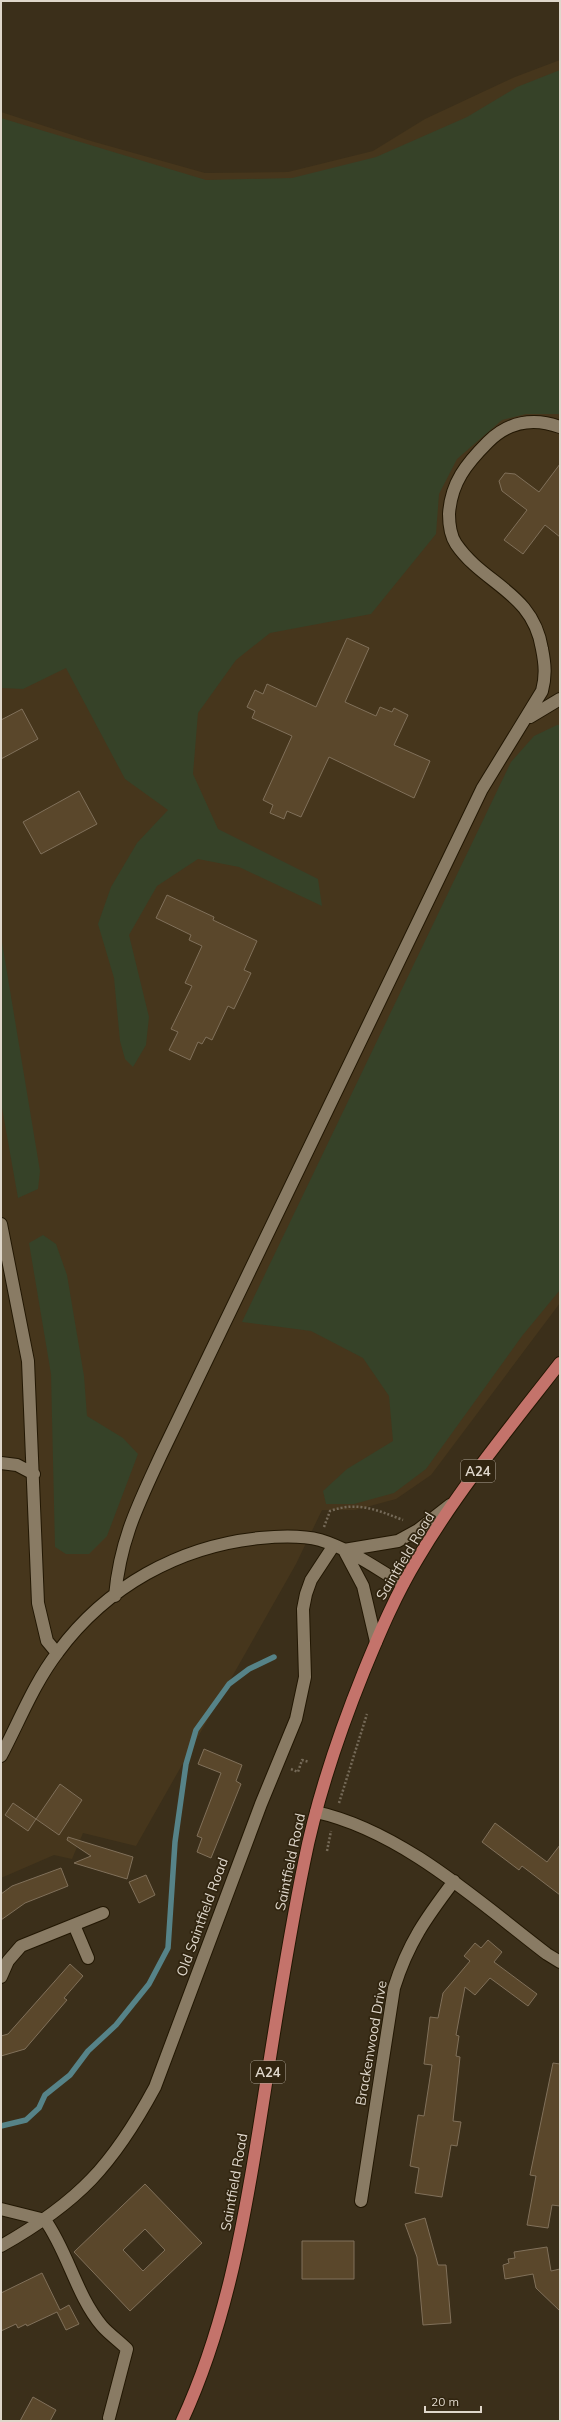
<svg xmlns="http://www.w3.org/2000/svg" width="561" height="2422" viewBox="0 0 561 2422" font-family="Mulish,sans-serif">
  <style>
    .built { fill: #46361c }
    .green { fill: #364228 }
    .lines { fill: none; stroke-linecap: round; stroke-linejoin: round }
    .stream { stroke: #568388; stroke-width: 5.5 }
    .building { fill: #5a472b; stroke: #80705a; fill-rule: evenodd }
    .minor-casing { stroke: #221703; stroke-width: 14 }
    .highway-casing { stroke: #221703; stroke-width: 14 }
    .path { stroke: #756a58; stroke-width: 2.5; stroke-dasharray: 2 2; stroke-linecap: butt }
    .minor { stroke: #897b64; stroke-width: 12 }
    .highway { stroke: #c4736b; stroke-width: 12 }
    .labels { text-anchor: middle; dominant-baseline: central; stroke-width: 3.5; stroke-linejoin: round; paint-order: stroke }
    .shield { fill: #312510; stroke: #aba293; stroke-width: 1 }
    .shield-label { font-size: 13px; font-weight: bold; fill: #dfd7cb }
    .street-label { font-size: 14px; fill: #dfd7cb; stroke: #312510 }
  </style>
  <rect width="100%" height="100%" fill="#3b2f1a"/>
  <!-- built -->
  <path class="built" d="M560 60V1303L431 1475 396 1499 355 1510H322L296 1564 136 1846 83 1833 72 1859 54 1855 1 1878V112L91 141 205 173 288 172 373 151 425 119 515 77Z"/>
  <!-- green -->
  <path class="green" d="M560 70V414H526L502 420 457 459 439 494 436 534 371 614 270 633 236 660 198 713 193 774 218 829 318 879 322 906 239 867 198 859 157 886 129 935 149 1017 146 1045 133 1067 125 1059 120 1041 114 978 98 924 111 887 137 843 168 810 125 779 66 668 23 689 1 688V118L206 180 292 178 376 157 467 117 517 87Z
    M557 725H560V1290L522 1336 426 1469 394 1493 354 1504H326L323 1491 347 1469 393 1441 389 1396 363 1358 311 1331 242 1322 511 762 534 736Z
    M1 936 40 1171 38 1189 18 1198 1 1102Z
    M43 1235 56 1244 67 1275 84 1376 87 1416 123 1438 138 1454 107 1536 89 1554H66L55 1547 51 1374 29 1243Z"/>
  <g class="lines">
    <!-- stream -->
    <path class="stream" d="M1 2126 26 2120 39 2108 45 2095 70 2075 88 2051 116 2025 149 1984 168 1948 175 1842 186 1764 196 1730 229 1684 249 1669 274 1657"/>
  </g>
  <!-- building -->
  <path class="building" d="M560 464V537L545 525 523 554 504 540 527 510 502 491 499 481 505 473 515 474 539 492Z
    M347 638 369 648 345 702 376 716 380 707 392 712 394 708 408 715 394 745 430 761 414 798 329 757 301 817 287 811 284 819 270 813 273 805 263 800 292 736 252 718 255 711 247 707 255 690 263 694 267 684 316 707Z
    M22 709 38 739 1 759V720Z
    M79 791 97 824 41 854 23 822Z
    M167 895 214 917 213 920 257 941 244 970 251 973 234 1009 228 1006 212 1040 206 1037 202 1044 198 1042 190 1060 169 1050 178 1032 171 1029 192 986 185 983 202 946 189 940 191 935 156 918Z
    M204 1749 242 1765 236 1781 241 1784 211 1858 197 1852 202 1838 197 1836 221 1773 198 1764Z
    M60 1784 82 1800 59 1835 36 1819Z
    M13 1803 36 1819 28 1831 5 1815Z
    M495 1823 547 1862 560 1845V1895L522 1866 519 1870 482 1842Z
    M68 1837 133 1857 127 1879 74 1863 91 1856 67 1840Z
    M61 1868 68 1886 25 1903 1 1920V1894L12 1886Z
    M146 1875 155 1895 139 1903 129 1882Z
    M488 1940 502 1952 494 1962 537 1994 528 2006 490 1978 475 1995 465 1987 456 2035 459 2036 456 2056 460 2057 453 2121 461 2122 457 2146 451 2145 442 2197 415 2193 419 2168 410 2166 418 2115 424 2116 432 2065 424 2064 430 2017 438 2018 443 1993 470 1961 464 1956 475 1943 481 1948Z
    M70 1964 83 1976 64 1998 67 2000 25 2049 1 2056V2036L8 2034Z
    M553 2063 560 2064V2206L552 2205 548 2228 527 2225 536 2176 530 2175Z
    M145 2184 202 2243 130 2311 74 2252ZM145 2229 165 2250 143 2271 123 2250Z
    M425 2218 438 2265H446L451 2323 423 2325 417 2257 405 2224Z
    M302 2241H354V2279H302Z
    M547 2247 551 2271 560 2269V2311L536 2288 533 2274 505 2279 503 2265 509 2263 508 2259 515 2258 514 2252Z
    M42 2273 60 2310 69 2305 79 2324 66 2330 57 2312 27 2326 26 2324 18 2328 16 2324 1 2331V2293Z
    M33 2397 56 2410 50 2421H20Z"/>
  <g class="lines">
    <!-- minor casing -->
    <g class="minor-casing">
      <path id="minor" d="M530 717 560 699
        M1 1224 28 1361 38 1603 47 1641 57 1653
        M1 1463 17 1465 34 1474
        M344 1550 398 1541 418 1530 450 1505
        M345 1552 363 1586 376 1642
        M115 1596C120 1540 138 1505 161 1455L482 789 542 691C546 676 545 664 542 649 533 592 484 585 456 544 450 535 449 524 449 514 451 483 466 464 488 442 508 422 533 417 560 427
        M1 1756C19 1722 34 1683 58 1652 106 1587 179 1546 260 1538 280 1536 301 1535 320 1540 350 1549 377 1569 403 1584
        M316 1812C402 1831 479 1902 547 1954L560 1962
        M74 1925 88 1958
        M1 1977 8 1961 21 1946 103 1913
        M361 2201 394 1988C408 1943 426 1918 454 1881
        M1 2209 45 2220
        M45 2220C68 2252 76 2295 102 2326 109 2334 119 2341 127 2349L109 2418
        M1 2246C79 2202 113 2165 155 2087L261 1804 296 1719 305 1677 303 1609 306 1594 311 1580 334 1545"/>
    </g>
    <!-- highway casing -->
    <g class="highway-casing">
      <path id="highway" d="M182 2421C225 2328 243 2228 259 2128 273 2040 286 1950 304 1863 317 1797 339 1733 364 1671 380 1632 396 1594 418 1558 459 1489 511 1426 560 1363"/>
    </g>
    <!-- path -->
    <path class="path" d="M324 1527 330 1511C358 1501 377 1510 403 1520
      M291 1769 298 1772 302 1760 309 1762
      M339 1803 367 1714
      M327 1851 331 1831"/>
    <!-- minor -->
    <use href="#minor" class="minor"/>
    <!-- highway -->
    <use href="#highway" class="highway"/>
  </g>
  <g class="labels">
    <!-- shield labels -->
    <g class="shield">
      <rect x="461" y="1460" width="34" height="22" rx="3"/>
      <rect x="251" y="2061" width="34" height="22" rx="3"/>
    </g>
    <g class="shield-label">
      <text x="478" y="1471">A24</text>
      <text x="268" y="2072">A24</text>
    </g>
    <!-- street labels -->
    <g class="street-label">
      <text transform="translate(405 1556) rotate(-59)">Saintfield Road</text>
      <text transform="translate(290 1862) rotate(-78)">Saintfield Road</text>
      <text transform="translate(202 1917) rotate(-70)">Old Saintfield Road</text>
      <text transform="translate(371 2043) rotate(-80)">Brackenwood Drive</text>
      <text transform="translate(234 2182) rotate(-80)">Saintfield Road</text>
    </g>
  </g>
  <!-- border -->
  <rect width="561" height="2422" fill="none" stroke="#dfd7cb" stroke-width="4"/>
  <!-- scale -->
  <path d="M425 2406v6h56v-6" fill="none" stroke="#dfd7cb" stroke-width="2"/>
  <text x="431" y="2406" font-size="12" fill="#dfd7cb" stroke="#312510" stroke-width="3" paint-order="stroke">20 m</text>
</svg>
